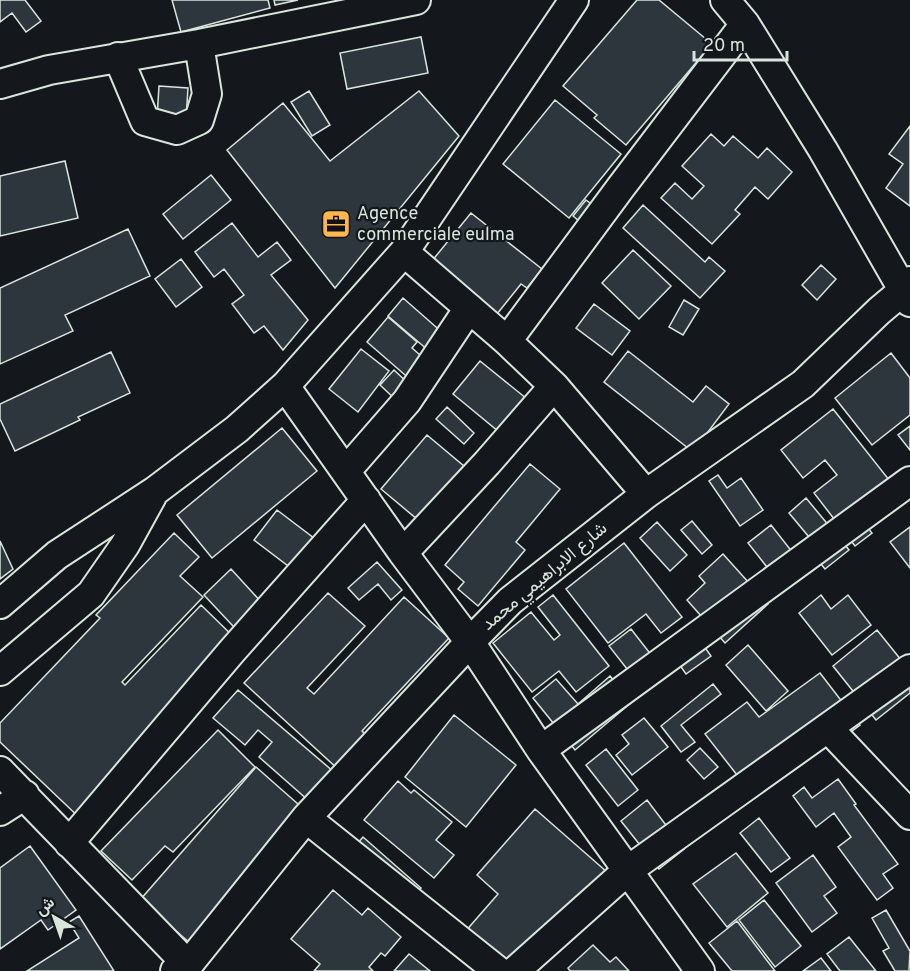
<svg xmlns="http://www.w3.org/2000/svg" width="910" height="971" viewBox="0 0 910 971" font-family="Overpass,Vazirmatn,sans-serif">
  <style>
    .building { fill: #2c363c; stroke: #d8e6dc; stroke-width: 1.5 }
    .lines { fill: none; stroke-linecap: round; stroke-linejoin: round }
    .minor-casing { stroke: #d8e6dc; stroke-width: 32 }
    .minor { stroke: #14181c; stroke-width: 28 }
    .labels { text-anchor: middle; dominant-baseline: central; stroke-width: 4.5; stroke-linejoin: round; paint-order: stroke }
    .poi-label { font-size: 18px; fill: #d8e6dc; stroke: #14181c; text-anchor: start }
    .street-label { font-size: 18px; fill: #d8e6dc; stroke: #14181c }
  </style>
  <rect width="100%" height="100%" fill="#14181c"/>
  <!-- building -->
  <path class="building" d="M0 0H25L41 21 26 32 12 13 0 22Z
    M172 0H268L270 8 181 32Z
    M274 0H298L275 5Z
    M637 0H659L712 44 626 145 594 118 597 115 563 86Z
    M421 37 428 73 347 89 340 53Z
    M159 86 188 88 186 119 157 118Z
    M309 91 330 125 312 136 291 102Z
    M419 91 459 136 335 288 227 150 283 103 330 161Z
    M555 100 621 154 569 218 503 164Z
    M910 126V206L886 188 903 164 889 154Z
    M711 134 724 146 733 136 758 158 767 148 792 172 768 199 755 187 735 210 740 214 712 244 661 198 675 183 692 199 704 186 682 166Z
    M65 161 78 218 0 236V176Z
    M211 175 231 200 183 239 163 214Z
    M586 200 598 209 585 226 573 216Z
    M643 205 705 262 709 257 725 271 700 298 623 228Z
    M471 213 542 269 527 288 521 284 493 319 427 267Z
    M232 223 258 257 277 242 291 260 271 275 308 320 283 350 264 326 254 333 232 304 244 295 224 269 214 277 195 252Z
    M128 229 150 276 65 315 73 331 0 364V288Z
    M633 250 671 286 639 319 602 283Z
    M181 259 202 287 176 307 155 279Z
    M821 265 836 279 817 300 802 285Z
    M403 298 444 334 429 351 388 316Z
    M684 300 699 309 683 335 669 327Z
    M594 304 630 331 612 355 576 328Z
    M388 317 417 342 412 348 428 362 412 381 367 342Z
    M361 349 389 371 358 412 329 389Z
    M628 351 693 402 706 386 729 404 693 452 604 382Z
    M111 352 130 393 78 417 80 420 15 451 0 419V404Z
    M891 353 910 378V415L872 445 835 398Z
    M480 361 537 407 510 441 453 394Z
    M394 370 426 400 412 415 380 385Z
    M447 407 474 433 464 444 436 419Z
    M833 409 901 495 864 523 872 533 855 546 814 493 837 475 825 460 803 478 781 450Z
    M910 426V450L898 435Z
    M282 428 317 471 212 558 177 515Z
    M427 435 471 472 436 535 381 489Z
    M530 464 560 489 516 542 525 550 478 606 458 589 464 582 445 565Z
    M718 475 727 488 741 478 763 510 740 526 709 481Z
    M806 498 849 550 825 569 803 542 809 537 789 513Z
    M277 510 323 545 300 575 254 540Z
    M692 521 712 545 702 554 681 530Z
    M657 522 687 555 670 571 640 538Z
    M771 525 808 572 785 590 748 543Z
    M910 527V568L890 542Z
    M174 533 199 557 180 576 203 597 122 682 125 685 201 605 240 643 85 823 0 742V723L100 618 96 615Z
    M0 541 13 569 0 579Z
    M624 543 682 617 661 633 646 614 608 643 566 589Z
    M723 554 768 604 725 643 687 600 705 583 699 576Z
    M377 562 402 590 391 600 378 584 359 600 348 588Z
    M231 569 273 615 246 640 204 595Z
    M328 593 365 626 307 688 314 694 404 597 449 638 362 731 368 737 339 770 244 683Z
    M553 595 609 666 576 692 559 671 532 692 493 643 531 612 554 640 560 635 538 607Z
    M821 595 831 609 848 595 871 625 832 655 799 613Z
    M690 626 711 656 686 674 665 644Z
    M631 629 667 675 645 692 609 646Z
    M877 630 910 671V693L876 720 833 666Z
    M748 645 788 691 766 711 726 665Z
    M820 673 860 725 843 738 840 734 755 798 705 734 747 702 759 717Z
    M610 676 632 702 575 750 533 698 556 679 578 704Z
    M713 684 721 694 681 725 695 742 681 752 661 726Z
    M238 690 334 772 309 801 259 757 272 742 258 730 245 745 213 718Z
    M454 715 516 765 466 827 405 777Z
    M644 718 668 747 632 775 616 755 629 744 622 735Z
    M218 730 255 767 173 852 165 846 132 880 101 851Z
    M700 748 718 767 704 779 687 760Z
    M606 749 638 790 618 806 586 765Z
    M256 767 307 812 190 943 140 900Z
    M838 779 856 804 854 805 898 864 883 874 893 888 877 900 838 847 851 837 834 813 816 827 793 796 804 787 812 798Z
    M398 781 411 793 414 790 452 822 436 840 454 855 434 878 364 820Z
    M647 800 684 849 659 869 621 821Z
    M535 809 615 879 533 971 457 941 498 894 477 875Z
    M759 818 790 858 771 872 740 833Z
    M363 837 421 888 408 903 350 852Z
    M30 846 76 910 48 930 41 920 0 949V868Z
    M736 853 768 893 727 927 693 884Z
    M813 855 836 887 824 896 837 913 812 932 776 883Z
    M333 890 362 915 368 908 401 937 385 956 381 953 369 967 373 971H314L320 964 291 939Z
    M764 900 801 946 775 967 739 920Z
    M886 910 910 951 909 971H895L883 951 889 948 872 918Z
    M79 916 114 971H27L79 938 69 922Z
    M737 921 775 971H732L709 943Z
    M849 937 876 971H840L827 954Z
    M593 945 610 962 616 957 629 971H570L568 968Z
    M409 954 430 971H394Z
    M821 958 831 971H803Z"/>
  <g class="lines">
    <!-- minor casing -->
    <g class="minor-casing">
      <path id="minor" d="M725 0 745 24 823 150 910 302
        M118 57 145 121 177 130 199 120 207 94 199 44
        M0 84 49 70 199 44 416 0
        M404 252 507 341 554 386 646 494
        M507 341 621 187 745 24
        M285 386 403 553 470 642 541 750 700 971
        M346 471 407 401 469 308
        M403 553 487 463 554 386
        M0 604 57 555 155 491 237 429 285 386 404 252 574 0
        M0 671 91 594 125 545 152 496
        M828 728 910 815
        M541 750 910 481
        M0 771 188 965
        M0 811 25 795
        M306 818 498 971
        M69 843 232 651 366 500
        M175 971 188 965 306 818 470 642 510 601 646 494 803 384 879 311 904 290 910 281
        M515 971 627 871 910 669"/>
    </g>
    <!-- minor -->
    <use href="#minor" class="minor"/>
  </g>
  <!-- icons -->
  <defs>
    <g id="office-square" transform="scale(1.5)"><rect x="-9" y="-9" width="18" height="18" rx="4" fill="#ffb74d" stroke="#14181c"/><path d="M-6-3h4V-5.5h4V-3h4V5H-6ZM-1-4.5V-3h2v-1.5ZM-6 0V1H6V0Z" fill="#111"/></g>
  </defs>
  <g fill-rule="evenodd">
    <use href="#office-square" x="336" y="224"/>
  </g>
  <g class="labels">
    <!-- poi labels -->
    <g class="poi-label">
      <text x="357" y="214">Agence<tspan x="357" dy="21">commerciale eulma</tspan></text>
    </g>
    <!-- street labels -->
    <g class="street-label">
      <text transform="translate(545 577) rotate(-40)">شارع الابراهيمي محمد</text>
    </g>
  </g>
  <!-- north arrow -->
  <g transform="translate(54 917) rotate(320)" stroke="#14181c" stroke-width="4.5" paint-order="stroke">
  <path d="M0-4.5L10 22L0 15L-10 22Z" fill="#d8e6dc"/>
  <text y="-9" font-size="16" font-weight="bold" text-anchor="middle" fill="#d8e6dc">ش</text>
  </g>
  <!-- scale -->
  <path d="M694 51v9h93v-9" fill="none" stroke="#d8e6dc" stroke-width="3"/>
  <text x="703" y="51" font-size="18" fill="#d8e6dc" stroke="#14181c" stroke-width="4.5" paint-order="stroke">20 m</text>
</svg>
